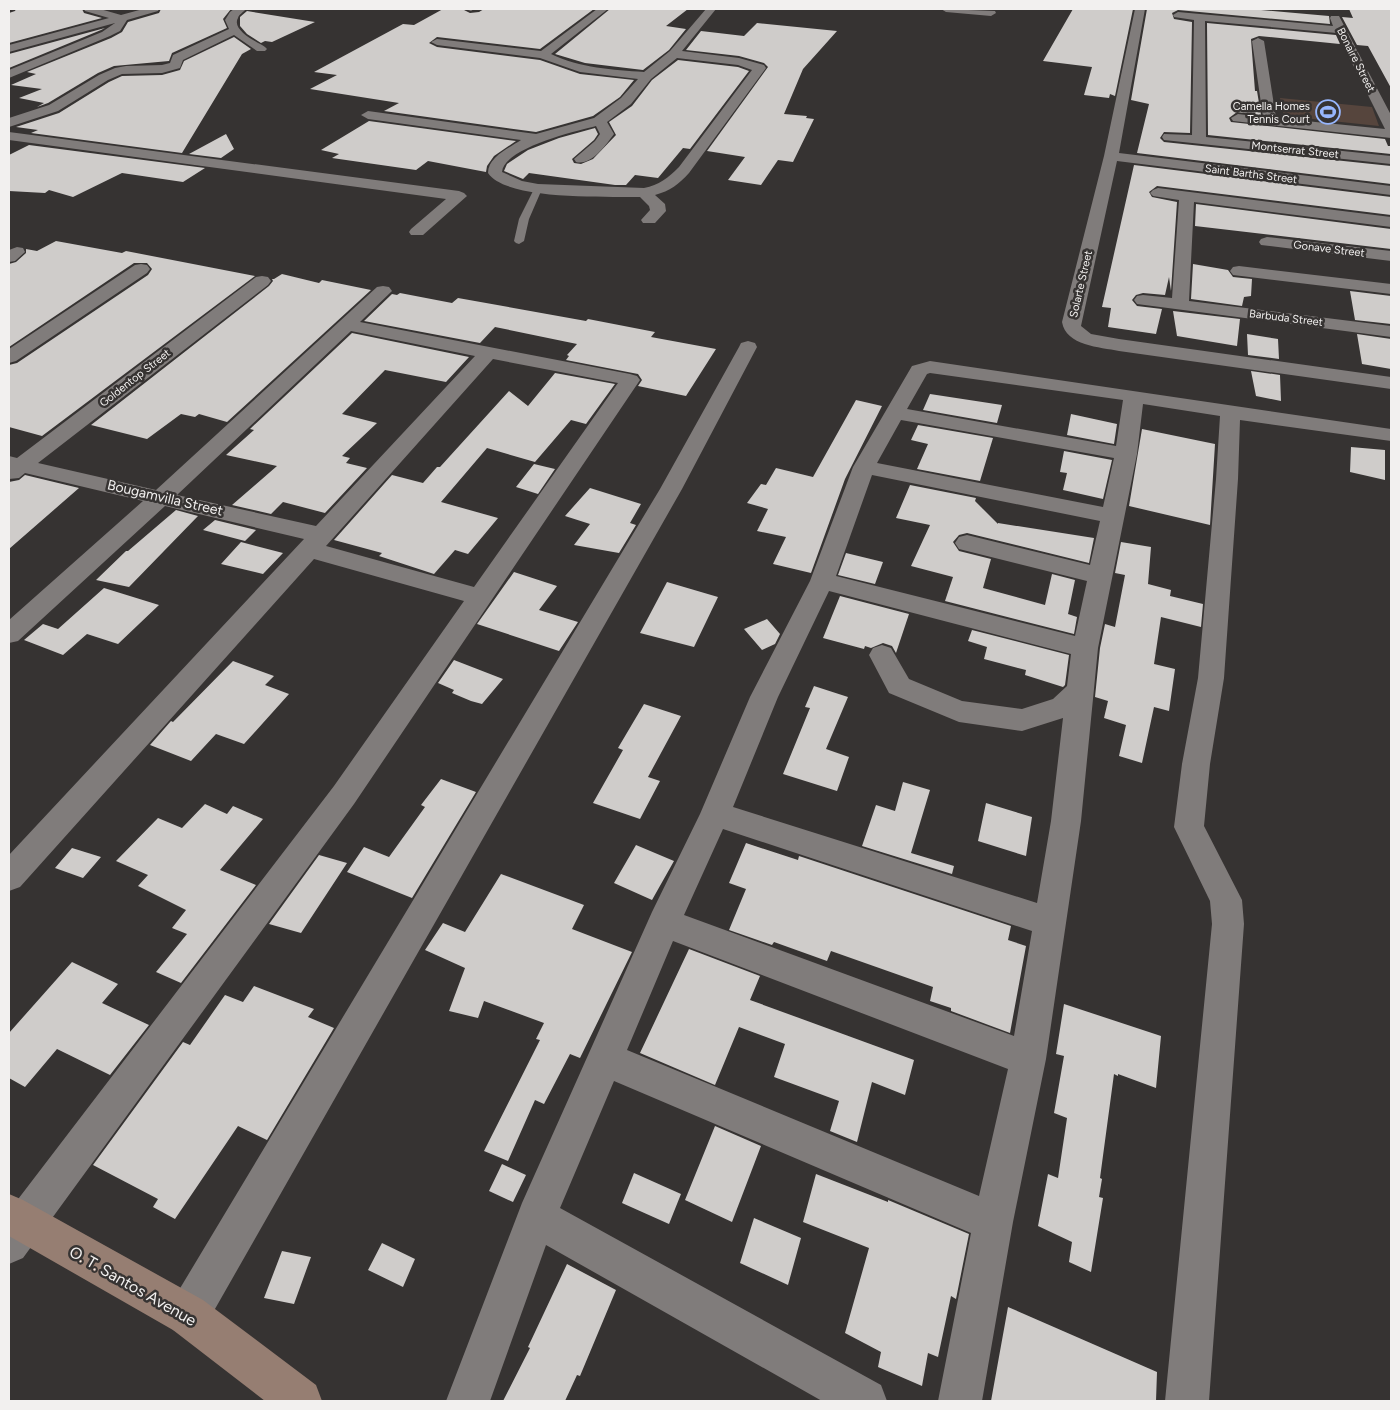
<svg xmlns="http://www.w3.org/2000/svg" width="1400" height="1410" viewBox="0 0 1400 1410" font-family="Figtree,sans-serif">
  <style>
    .green { fill: #56453d }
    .building { fill: #cfccca }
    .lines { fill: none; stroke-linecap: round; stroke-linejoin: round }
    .lane { fill: #807c7b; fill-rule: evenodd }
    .street { fill: #807c7b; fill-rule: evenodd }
    .secondary { fill: #967e72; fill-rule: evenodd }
    .labels { text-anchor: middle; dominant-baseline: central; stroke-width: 5; stroke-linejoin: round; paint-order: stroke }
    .far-street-label { font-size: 11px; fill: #f2f0ef; stroke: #363332 }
    .far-poi-label { font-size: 11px; fill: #f2f0ef; stroke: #363332; text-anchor: end }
    .street-label { font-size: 14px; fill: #f2f0ef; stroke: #363332 }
    .near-street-label { font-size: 16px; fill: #f2f0ef; stroke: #363332 }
  </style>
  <rect width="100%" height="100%" fill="#363332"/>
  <!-- green -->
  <path class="green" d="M1280 98 1372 107 1379 126 1284 116Z"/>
  <!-- building -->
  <path class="building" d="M16 9H82L84 13 102 18 9 43V13L15 11Z
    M161 9H231L223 19 227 28 172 53 169 61 114 66 98 73 48 103 37 107 44 103 19 98 42 89 11 85 36 74 27 72 111 38 122 32 128 22 159 13Z
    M443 9 464 10 470 13 479 12 484 9H594L540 49 437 37 429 43 437 47 540 60 580 74 634 80 620 97 593 116 536 132 384 111 399 103 310 89 337 75 314 72 403 24 414 25Z
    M610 9H688L666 26 686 29 669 50 643 70 585 63 555 54Z
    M1073 9H1133L1115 96 1110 94 1109 98 1084 95 1092 67 1043 61Z
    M1147 9H1250L1329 16 1330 24 1178 10 1172 13 1174 19 1192 22 1190 133 1164 132 1160 138 1164 142 1391 166V184L1137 153 1149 104 1131 100Z
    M1349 9H1391V88L1368 46 1357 45 1342 17 1353 18Z
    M247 11 315 22 272 42 265 41 261 43 247 34 240 26V17Z
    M757 23 837 31 803 69 784 114 807 116 806 118 814 119 793 162 778 160 761 185 728 180 745 157 707 151 768 67 764 63 739 56 686 50 701 31 744 36Z
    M1207 23 1336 35 1340 44 1259 36 1251 39 1255 91H1257L1261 115 1237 112 1229 118 1231 122 1385 139 1388 146H1391V154L1208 135Z
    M105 28 101 30 9 68V54Z
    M234 37 251 49 242 54 182 153 31 133 38 130 16 127 59 113 109 82 122 76 162 75 180 70 184 61Z
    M678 60 738 67 749 71 690 149 683 148 658 178 635 175 626 185H615L529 173 523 179 504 171 507 164 528 150 559 138 595 128 598 134 594 140 572 159 574 163 581 164 593 159 616 135 609 122 632 106 652 80Z
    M369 121 516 141 494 156 487 166 486 172 428 161 416 170 332 158 339 154 321 150Z
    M226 134 234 149 221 158 189 154Z
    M29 145 205 168 183 182 122 173 73 197 49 190 45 193 9 191V155Z
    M1134 165 1391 197V215L1157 186 1149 192 1152 197 1177 202 1171 291 1169 277 1165 295 1143 293 1136 295 1132 300 1137 306 1162 309 1156 334 1108 327 1111 308 1102 307Z
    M1196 204 1391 229V249L1195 226Z
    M56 241 122 253 126 251 255 276 42 436 9 427V365L17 363 148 275 152 269 147 263H134L9 347V264L16 262 26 253V249L37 251Z
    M1193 264 1228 270 1233 277 1252 279 1251 296 1244 297 1242 306 1191 299Z
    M282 274 319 283 322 280 371 290 227 422 199 414 195 417 181 414 147 439 91 425 269 286 273 281 272 279H274Z
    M1350 291 1391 296V324L1355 320Z
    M400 293 452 303 458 298 586 321 588 319 655 332 651 337 716 349 686 396 638 386 642 380 638 374 566 360 569 356 567 355 577 344 495 327 480 343 364 321 392 294 397 295Z
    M1173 311 1240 319 1237 346 1177 336Z
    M352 333 469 357 446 382 385 370 342 414 377 423 342 456 350 458 346 463 367 468 325 513 283 502 271 514 232 505 277 466 226 455 254 430 250 429Z
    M1247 334 1278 339 1279 359 1248 355Z
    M1357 334 1391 339V369L1362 364Z
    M1251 371 1280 375 1281 401 1256 396Z
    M555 373 615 384 586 424 571 420 535 462 487 448 441 502 498 518 468 554 455 550 434 574 379 556 382 553 334 540 392 475 423 483 437 467H440L509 391 528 406Z
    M930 394 1002 405 997 423 923 410Z
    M856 400 882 406 845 479 811 573 773 564 786 537 757 531 768 509 747 503 761 484 766 485 776 468 813 477Z
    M1071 414 1117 424 1114 444 1067 435Z
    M918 425 993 438 980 481 917 469 928 444 911 440Z
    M1142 429 1215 444 1210 525 1129 506Z
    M1351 447 1385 450V480L1350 472Z
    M1064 451 1112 460 1103 499 1063 490 1067 473 1060 472Z
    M534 464 555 469 538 494 516 487Z
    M25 475 79 488 9 549V482L19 480Z
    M910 485 976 498 975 501 998 524V523L1094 538 1089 563 967 533 959 535 953 542 959 551 991 559 983 588 1045 605 1052 574 1075 580 1068 614 1077 617 1074 634 945 601 953 577 911 566 930 525 896 518Z
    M590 488 641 504 630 523 636 525 619 553 574 545 590 524 565 516Z
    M176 510 198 516 129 587 96 580 126 551H128Z
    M215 520 256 530 245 541 203 530Z
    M241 542 283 553 263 574 221 564Z
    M1121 542 1151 547 1148 584 1171 590 1170 596 1203 604 1201 627 1161 617 1154 664 1175 669 1169 711 1154 707 1142 763 1119 756 1126 725 1104 718 1108 701 1095 697 1100 648 1105 624 1115 627 1125 575 1115 573Z
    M846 553 883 562 875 584 838 575Z
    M514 572 557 586 539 610 578 622 559 651 477 624Z
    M667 582 718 597 694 647 640 633Z
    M104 588 159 605 118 644 87 634 63 655 24 640 43 624 58 629Z
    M840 596 909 614 896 653 892 646 883 643 871 648 865 646 864 649 823 638Z
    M767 619 780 634 775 644 762 650 744 629Z
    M972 630 1069 655 1065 685 1063 687 1025 675 1026 670 984 659 987 647 968 641Z
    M454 660 503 679 482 704 471 701 452 693 454 690 438 683Z
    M233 661 274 676 265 685 289 694 244 744 216 734 191 761 150 745 171 721 173 722Z
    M814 686 848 697 826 749 849 757 837 791 783 774 810 708 805 707Z
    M644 704 681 716 648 777 660 781 640 819 593 803 623 750 618 748Z
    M441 779 476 792 412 898 347 872 364 847 389 857 425 807 421 805Z
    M903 782 930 790 911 853 954 866 952 874 862 846 876 805 895 811Z
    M986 803 1032 817 1026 856 978 841Z
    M205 804 227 814 233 806 263 819 220 870 256 885 181 983 156 972 187 934 172 928 186 910 138 886 148 875 116 861 158 818 182 828Z
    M746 843 798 860 799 856 1011 926 1008 940 1026 946 1010 1033 951 1011V1008L930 1001 933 987 831 951 827 961 774 942 772 945 729 930 746 889 729 883Z
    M636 845 674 861 652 900 614 883Z
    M72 848 101 857 83 878 55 868Z
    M319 855 347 863 301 933 269 924Z
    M501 874 584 905 572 929 632 952 580 1058 570 1054 544 1104 535 1100 508 1161 484 1151 540 1040 536 1039 544 1023 484 1001 478 1018 449 1011 465 968 425 950 443 923 465 932Z
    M689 949 760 976 750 1000 914 1060 905 1095 872 1082 857 1142 830 1131 839 1101 774 1077 785 1044 739 1027 715 1085 640 1053Z
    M72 962 118 984 102 1003 149 1025 110 1075 57 1049 25 1087 9 1078V1033Z
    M254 986 314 1009 308 1017 334 1028 267 1140 238 1126 175 1219 153 1207 158 1199 93 1165 183 1042 190 1045 225 995 243 1002Z
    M1064 1004 1161 1036 1156 1088 1118 1074V1076L1114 1074 1100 1178 1102 1179 1099 1197 1103 1198 1091 1272 1069 1262 1072 1242 1038 1226 1048 1174 1058 1178 1067 1118 1054 1113 1064 1056 1056 1054Z
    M715 1126 761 1146 732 1222 685 1200Z
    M502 1164 526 1175 513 1202 489 1191Z
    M634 1173 681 1194 669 1224 622 1203Z
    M816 1174 888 1202V1200L969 1234 956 1299 951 1296 938 1357 928 1353 922 1386 878 1367 881 1352 845 1333 869 1248 803 1222Z
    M754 1218 801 1238 788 1285 740 1263Z
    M382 1243 415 1259 403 1287 368 1270Z
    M282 1251 311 1257 294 1304 264 1298Z
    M567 1264 616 1290 580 1376 577 1375 565 1401H503L530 1348 528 1347Z
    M1008 1307 1157 1372 1156 1401H991Z"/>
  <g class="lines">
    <!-- lane -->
    <path class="lane" d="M465 9H474L471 11Z
      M538 186 542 189 529 219 524 241 519 244 516 243 514 241 519 219 534 189Z"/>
    <!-- street -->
    <path class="street" d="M84 9H100L121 15 143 9H159L158 11 127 20 120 31 110 36 9 78V70L102 32 115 23 9 52V45L109 18 85 11Z
      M234 9H246C244 12 239 14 238 18 231 30 257 42 265 47L267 49 265 51H257L234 35 183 60 180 68 162 73 122 74 108 80 58 111 9 127V118L49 105 99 75 115 68 126 66 162 65 170 63 173 55 229 29 225 20 230 12Z
      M597 9H608L551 54C580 68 613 70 644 72L670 51 706 9H716L682 51 739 58 764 65 766 68 689 173C679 184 670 191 655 195L665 204 666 211 655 223H643L641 220 650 210 649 206 640 197C607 196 507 201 488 173 488 157 509 148 521 140L368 119 361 115 368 111 536 134 594 118 621 98 638 79 580 72 540 58 437 45 431 42 437 39 541 51ZM677 58 738 65 752 70 679 167C668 178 659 185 644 188L538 184 522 181 502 172C504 148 576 131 596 126L600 134 595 141 574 159 576 162C591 166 606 145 614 134L607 122 631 104 651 79Z
      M941 9 995 11 996 13 991 16 946 12Z
      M1135 9H1145L1119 153 1391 186V195L1117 161 1081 326 1091 334 1119 339 1391 377V389L1119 351C1100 347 1066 346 1062 322L1104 156Z
      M1178 12 1333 26 1330 18 1331 16H1339L1391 115V138L1233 121 1231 118 1238 114 1263 117 1252 41 1258 38 1264 41 1276 118 1385 129 1337 33 1205 21 1206 137 1391 156V164L1164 140 1162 137 1164 134 1192 135 1194 20 1174 17 1173 15Z
      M9 132 459 191 464 193 467 196 423 235H411L409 232 411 229 446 199 9 140Z
      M1158 188 1391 217V227L1194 202 1189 301 1391 326V337L1137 304 1134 300 1137 296 1143 295 1172 298 1179 200 1153 196 1150 193 1153 190Z
      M1267 237 1391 251V261L1261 245 1259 242 1261 239Z
      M17 247 23 248 25 252 15 261 9 262V250Z
      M141 264 147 265 150 269 147 273 16 361 9 363V349L135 265Z
      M1239 266 1391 284V294L1233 275 1230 271 1233 267Z
      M262 276 268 277 271 281 268 285 38 463 156 490 377 287 383 286 389 287 392 291 360 322 630 374 637 376 640 380 354 804 23 1258 9 1264V1211L334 786 464 601 314 559 20 887 9 891V855L304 539 165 506 18 641 9 643V620L143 501 25 473 19 478 9 479V456L17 458 256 277ZM351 331 475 356 316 526 177 495ZM493 359 618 383 474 587 326 546Z
      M748 341 755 343 757 347 682 489 203 1330 188 1336 173 1330 167 1315 173 1300 660 489 739 347 741 343Z
      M930 361 1391 429V441L1240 420 1238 479 1224 678 1210 764 1204 826 1242 900 1244 924 1209 1401H1165L1212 924 1210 901 1174 827 1182 764 1198 678 1216 479 1220 416 1143 404 1137 454 1098 648 1081 821 1046 1059 1013 1222 982 1401H938L971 1233 614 1081 560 1208 881 1385 887 1401H822L546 1245 490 1401H446L522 1203 652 912 700 814 750 697 810 581 853 467 912 366ZM930 373 1123 400 1116 446 907 409 927 374ZM901 420 1114 458 1103 507 877 463ZM872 475 1100 521 1090 565 967 535 959 537 955 543 959 549 1087 581 1075 636 836 576ZM829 591 1071 654 1067 686 1053 699 1022 709 962 701 909 679 891 648 882 645 873 648 869 655 889 693 959 722 1022 731 1063 718 1051 821 1037 903 733 807 778 697ZM723 829 1032 931 1014 1036 684 915ZM673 941 1008 1069 979 1196 627 1050Z"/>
    <!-- secondary -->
    <path class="secondary" d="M9 1194 23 1200 203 1300 316 1385 322 1401H265L173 1330 9 1236Z"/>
  </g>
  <!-- icons -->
  <defs>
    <g id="stadium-ring" transform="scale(1.25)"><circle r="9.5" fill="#363332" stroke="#97b6fd" stroke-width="1.5"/><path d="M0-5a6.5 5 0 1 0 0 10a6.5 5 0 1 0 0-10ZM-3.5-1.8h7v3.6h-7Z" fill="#97b6fd"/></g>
  </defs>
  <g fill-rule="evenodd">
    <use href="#stadium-ring" x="1328" y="112"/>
  </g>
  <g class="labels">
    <!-- far-street labels -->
    <g class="far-street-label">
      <text transform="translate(1356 60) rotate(63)">Bonaire Street</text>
      <text transform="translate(1295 150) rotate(6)">Montserrat Street</text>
      <text transform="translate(1251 174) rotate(7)">Saint Barths Street</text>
      <text transform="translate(1329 249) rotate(7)">Gonave Street</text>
      <text transform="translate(1081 284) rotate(-77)">Solarte Street</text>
      <text transform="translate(1286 318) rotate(7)">Barbuda Street</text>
      <text transform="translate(135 378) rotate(-38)">Goldentop Street</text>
    </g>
    <!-- far-poi labels -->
    <g class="far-poi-label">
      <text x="1310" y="106">Camella Homes<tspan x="1310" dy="13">Tennis Court</tspan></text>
    </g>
    <!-- street labels -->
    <g class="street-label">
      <text transform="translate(165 498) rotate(13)">Bougamvilla Street</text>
    </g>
    <!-- near-street labels -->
    <g class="near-street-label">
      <text transform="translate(133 1286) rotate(30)">O. T. Santos Avenue</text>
    </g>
  </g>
  <!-- border -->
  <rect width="1400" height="1410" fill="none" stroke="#f2f0ef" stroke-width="20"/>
</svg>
